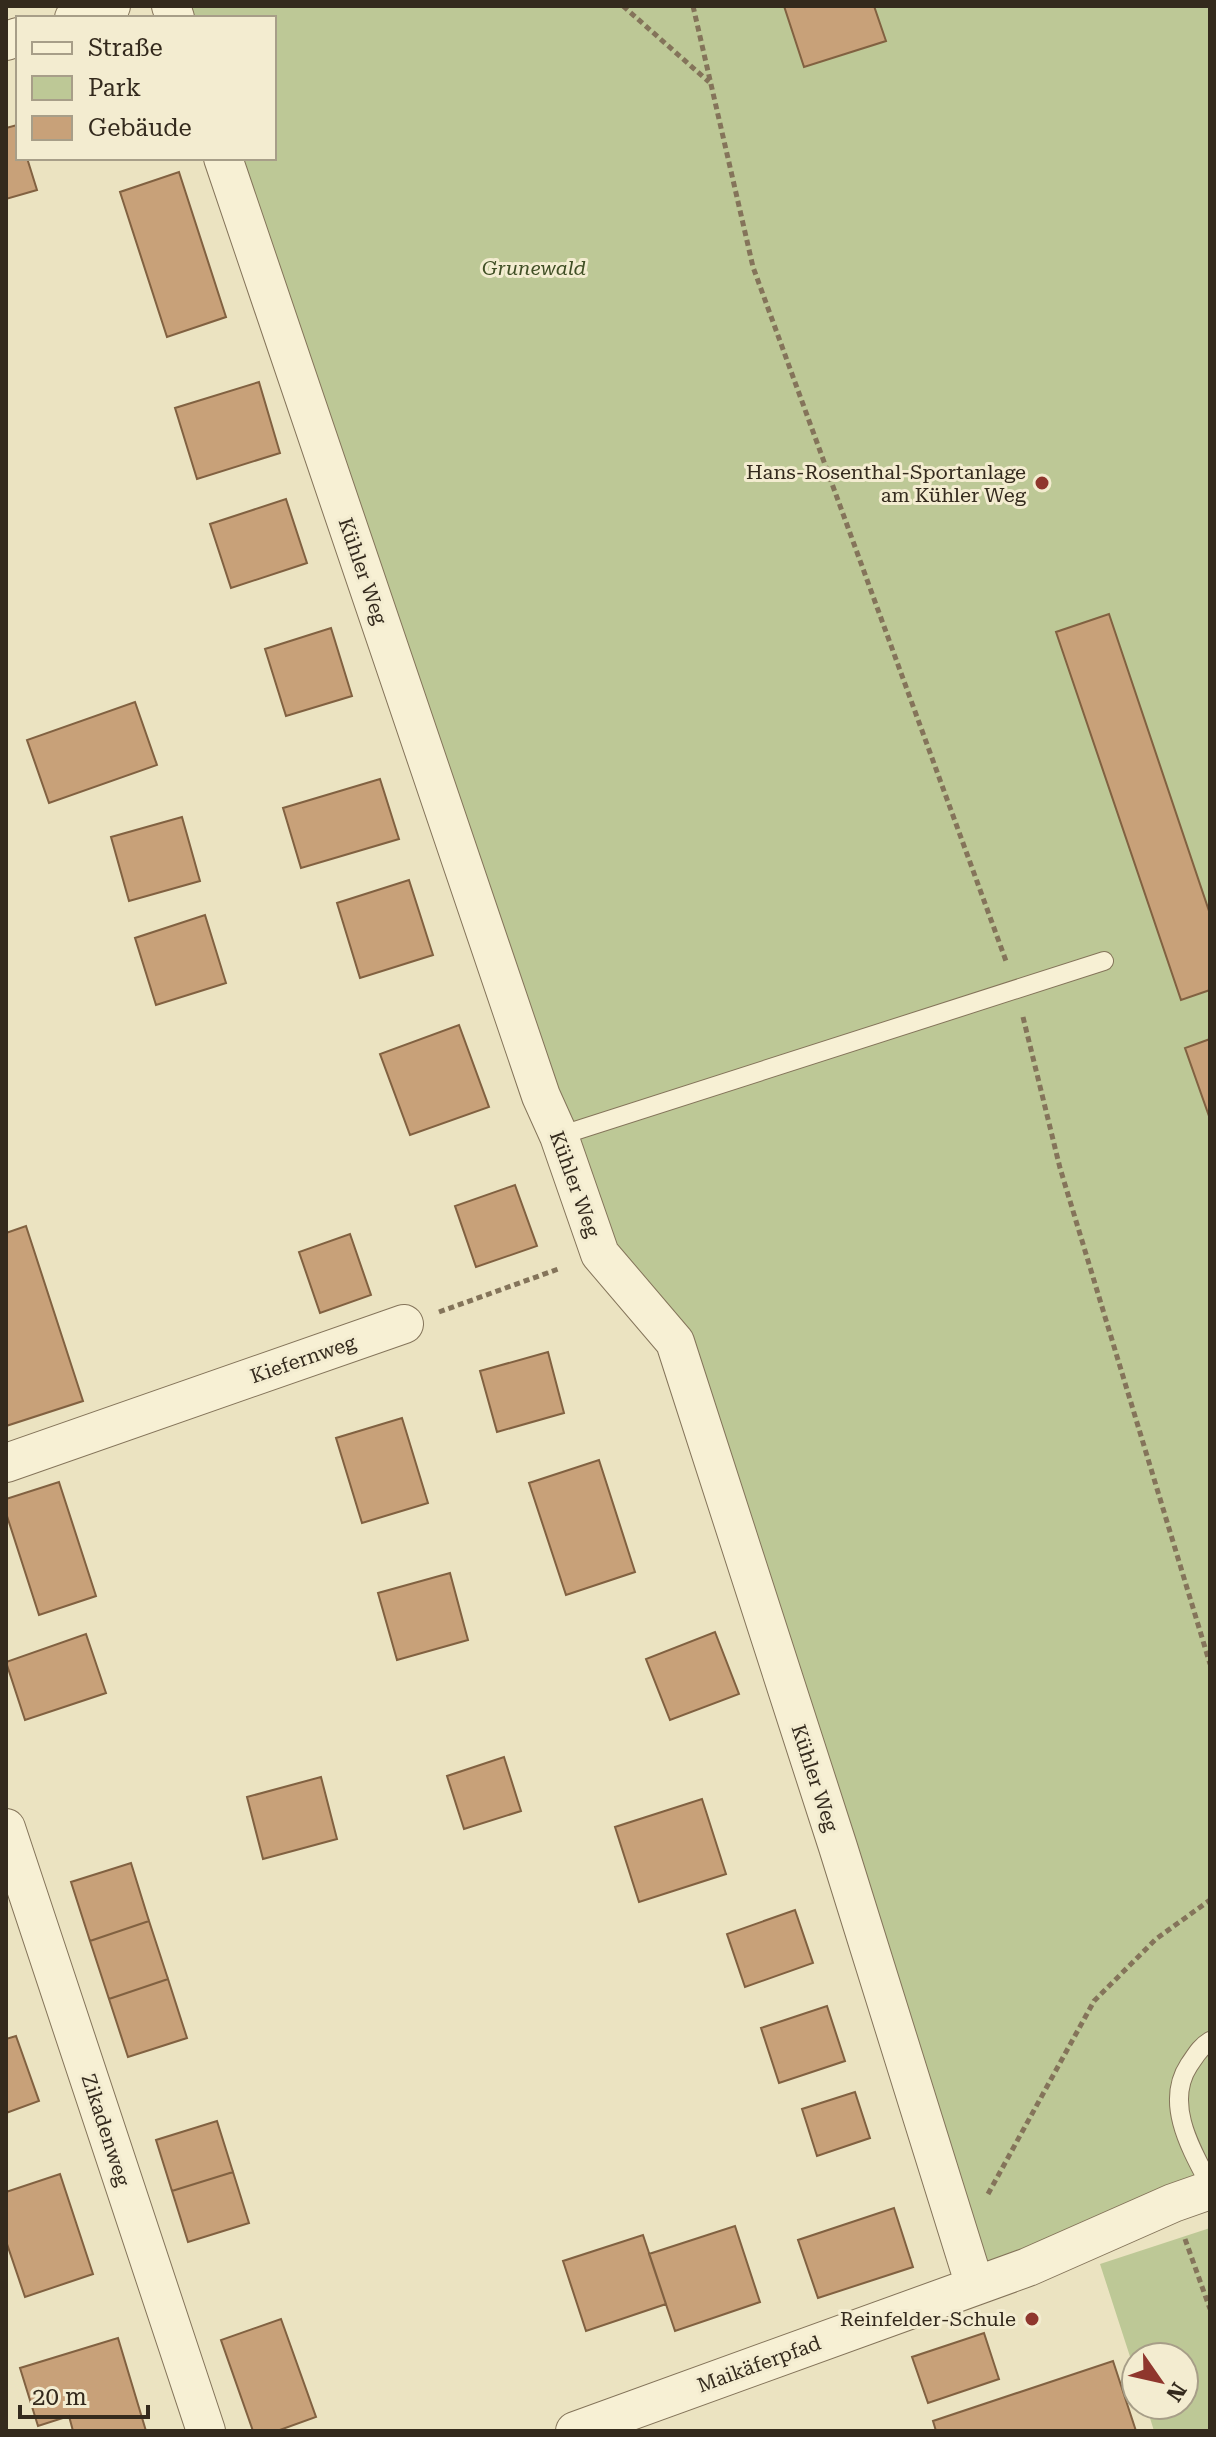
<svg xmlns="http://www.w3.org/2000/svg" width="1216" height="2437" viewBox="0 0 1216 2437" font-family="'Roboto Serif',serif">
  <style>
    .green { fill: #bdc896 }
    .building { fill: #c8a179; stroke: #816141; stroke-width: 2 }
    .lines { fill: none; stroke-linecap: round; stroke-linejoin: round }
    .lane-casing { stroke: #84745a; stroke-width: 20 }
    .street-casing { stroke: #84745a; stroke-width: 40 }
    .path { stroke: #84745a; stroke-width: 5; stroke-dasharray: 6 4; stroke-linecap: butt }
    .lane { stroke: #f7f0d4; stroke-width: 18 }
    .street { stroke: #f7f0d4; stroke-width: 38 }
    .poi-dot { fill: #8f362d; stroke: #f3ecd0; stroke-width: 3 }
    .labels { text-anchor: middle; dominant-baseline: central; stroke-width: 6; stroke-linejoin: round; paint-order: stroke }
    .park-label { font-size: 20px; font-style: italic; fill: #404f25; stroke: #f3ecd0 }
    .poi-label { font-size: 20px; fill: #342a1d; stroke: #f3ecd0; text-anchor: end }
    .street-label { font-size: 20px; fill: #342a1d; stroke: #f3ecd0 }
  </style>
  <rect width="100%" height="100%" fill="#ebe3c1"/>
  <!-- green -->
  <path class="green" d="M171 6H1210V2192L978 2286 675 1342 600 1254 223 158H274V18H175Z
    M1210 2228V2431H1154L1146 2405H1184V2357H1136V2375L1100 2264Z"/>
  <!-- building -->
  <path class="building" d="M784 6H874L886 41 804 67Z
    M17 125 18 158H27L37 190 6 199V128Z
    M179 172 226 317 167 337 120 192Z
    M259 382 280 453 197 479 175 408Z
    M286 499 307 563 231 588 210 524Z
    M1109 614 1210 914V990L1181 1000 1056 632Z
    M331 628 352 696 286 716 265 649Z
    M135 702 157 765 49 803 27 740Z
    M380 779 399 839 301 868 283 808Z
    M182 817 200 881 129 901 111 837Z
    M409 880 433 955 360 978 337 903Z
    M205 915 226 983 156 1005 135 938Z
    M459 1025 489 1107 410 1135 380 1054Z
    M1210 1039V1119L1185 1048Z
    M515 1185 537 1246 476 1267 455 1206Z
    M26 1226 83 1401 6 1426V1233Z
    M350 1234 371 1295 320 1313 299 1252Z
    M548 1352 564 1413 497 1432 480 1371Z
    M402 1418 428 1503 362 1523 336 1438Z
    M599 1460 635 1572 566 1595 529 1483Z
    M59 1482 96 1596 39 1615 6 1513V1499Z
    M450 1573 468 1640 397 1660 378 1593Z
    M715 1632 739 1694 670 1720 646 1659Z
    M86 1634 106 1693 25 1720 6 1662Z
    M504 1757 521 1811 464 1829 447 1776Z
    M321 1777 337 1839 263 1859 247 1797Z
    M702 1799 726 1874 639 1902 615 1827Z
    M131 1863 149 1921 90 1941 71 1882Z
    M795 1910 813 1963 745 1987 727 1934Z
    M149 1921 168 1979 109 1999 90 1941Z
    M168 1979 187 2038 128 2057 109 1999Z
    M827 2006 845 2061 779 2083 761 2028Z
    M16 2036 39 2101 6 2113V2039Z
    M855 2092 870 2138 817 2156 802 2109Z
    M217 2121 233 2172 172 2191 156 2140Z
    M233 2172 249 2223 188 2242 172 2191Z
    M60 2174 93 2274 25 2297 6 2241V2192Z
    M894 2208 913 2267 818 2298 798 2240Z
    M735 2226 760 2302 675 2331 649 2254Z
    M643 2235 666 2304 586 2331 563 2261Z
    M281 2319 316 2417 277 2431H253L221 2340Z
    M984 2333 999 2379 928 2403 912 2357Z
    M118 2338 146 2431H73L69 2416 38 2426 20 2368Z
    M1113 2361 1136 2431H936L933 2421Z"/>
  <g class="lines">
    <!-- lane casing -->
    <g class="lane-casing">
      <path id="lane" d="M559 1136 1104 961
        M1210 2041C1200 2047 1196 2055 1189 2065 1164 2103 1191 2149 1210 2185"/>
    </g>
    <!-- street casing -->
    <g class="street-casing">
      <path id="street" d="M171 6 175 18
        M74 18 111 6
        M6 41 18 37
        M223 158 541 1096 559 1136 600 1254 675 1342 838 1847 975 2286
        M6 1463 404 1324
        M6 1828 206 2431
        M575 2431 1028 2267 1173 2203 1210 2190"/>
    </g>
    <!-- path -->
    <path class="path" d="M623 6 709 82
      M693 6 753 267 1006 961
      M1023 1017 1060 1168 1210 1664
      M439 1312 561 1268
      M988 2194 1094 2001 1156 1939 1210 1900
      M1185 2239 1210 2309"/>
    <!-- lane -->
    <use href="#lane" class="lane"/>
    <!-- street -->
    <use href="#street" class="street"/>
  </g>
  <!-- markers -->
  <g class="poi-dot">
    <circle cx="1042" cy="483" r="8"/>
    <circle cx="1032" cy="2319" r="8"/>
  </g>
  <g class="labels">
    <!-- park labels -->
    <g class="park-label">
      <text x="534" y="268">Grunewald</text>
    </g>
    <!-- poi labels -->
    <g class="poi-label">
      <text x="1026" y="472">Hans-Rosenthal-Sportanlage<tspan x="1026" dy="23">am Kühler Weg</tspan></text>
      <text x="1016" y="2319">Reinfelder-Schule</text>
    </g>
    <!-- street labels -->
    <g class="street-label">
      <text transform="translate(363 571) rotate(71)">Kühler Weg</text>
      <text transform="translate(575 1184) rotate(70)">Kühler Weg</text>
      <text transform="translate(303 1359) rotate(-19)">Kiefernweg</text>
      <text transform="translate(815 1778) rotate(72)">Kühler Weg</text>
      <text transform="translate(106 2130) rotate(72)">Zikadenweg</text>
      <text transform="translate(759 2364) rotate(-20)">Maikäferpfad</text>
    </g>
  </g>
  <!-- border -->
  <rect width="1216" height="2437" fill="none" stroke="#342a1d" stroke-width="16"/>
  <!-- legend -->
  <rect x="16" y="16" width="260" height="144" fill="#f3ecd0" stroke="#a79e88" stroke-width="2"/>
  <rect x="32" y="42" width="40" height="12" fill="#f7f0d4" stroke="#a79e88" stroke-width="2"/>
  <text x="88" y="56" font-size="24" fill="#342a1d">Straße</text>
  <rect x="32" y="76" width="40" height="24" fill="#bdc896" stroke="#a79e88" stroke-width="2"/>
  <text x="88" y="96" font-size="24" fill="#342a1d">Park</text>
  <rect x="32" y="116" width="40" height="24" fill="#c8a179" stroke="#a79e88" stroke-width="2"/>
  <text x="88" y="136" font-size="24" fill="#342a1d">Gebäude</text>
  <!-- north arrow -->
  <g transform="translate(1160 2381) rotate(124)"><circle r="38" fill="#f3ecd0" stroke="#a79e88" stroke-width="2"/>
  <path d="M0-6L14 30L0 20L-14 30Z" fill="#8f362d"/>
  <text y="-12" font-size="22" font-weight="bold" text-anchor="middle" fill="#342a1d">N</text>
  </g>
  <!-- scale -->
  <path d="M20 2405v12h128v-12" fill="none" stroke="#342a1d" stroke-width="4"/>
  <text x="32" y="2405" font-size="24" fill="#342a1d" stroke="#f3ecd0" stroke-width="6" paint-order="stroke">20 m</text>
</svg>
